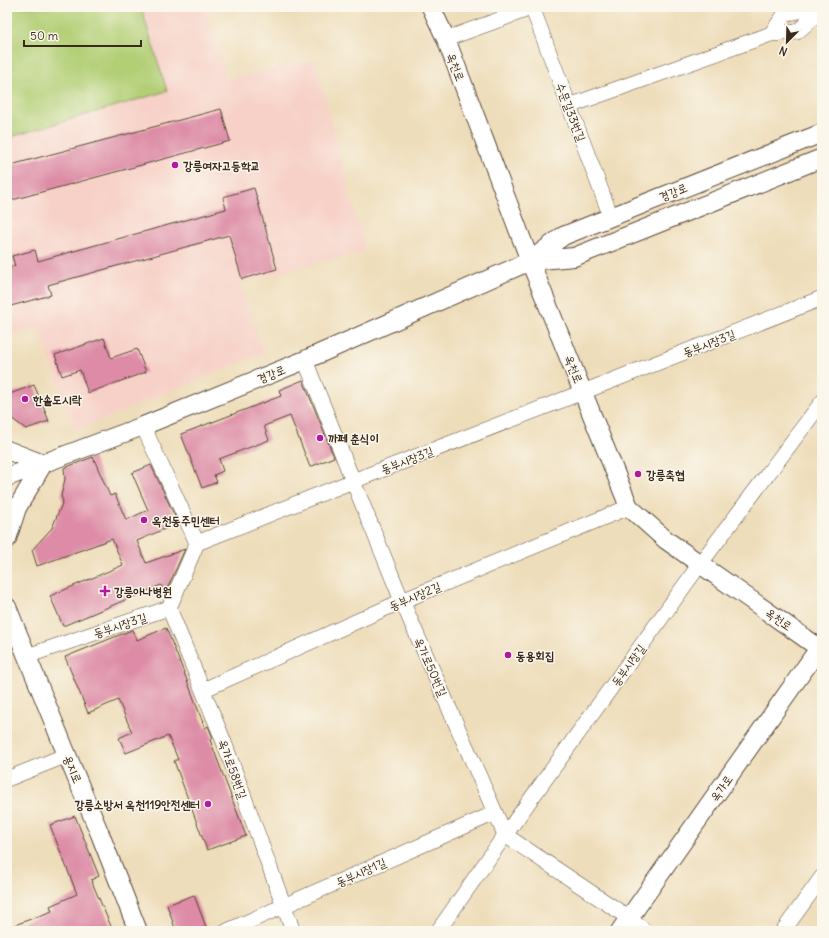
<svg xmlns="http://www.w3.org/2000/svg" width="829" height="938" viewBox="0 0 829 938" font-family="Delius,'Poor Story',sans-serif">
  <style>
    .built { fill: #f7d1c8 }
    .green { fill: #b2cf76; stroke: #767c4a }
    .building { fill: #dd8ba6 }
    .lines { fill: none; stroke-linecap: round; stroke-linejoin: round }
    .minor-casing { stroke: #564535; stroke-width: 16 }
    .tertiary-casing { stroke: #564535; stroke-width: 20 }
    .minor { stroke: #fff; stroke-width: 15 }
    .tertiary { stroke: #fff; stroke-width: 18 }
    .poi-dot { fill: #b5179e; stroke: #fbf7ec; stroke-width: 1.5 }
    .labels { text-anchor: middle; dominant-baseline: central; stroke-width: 3; stroke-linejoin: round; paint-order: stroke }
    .street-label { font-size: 12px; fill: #3b2a1e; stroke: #fbf7ec }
    .poi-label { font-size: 12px; font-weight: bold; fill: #3b2a1e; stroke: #fbf7ec; text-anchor: start }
  </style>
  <rect width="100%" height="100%" fill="#fbf7ec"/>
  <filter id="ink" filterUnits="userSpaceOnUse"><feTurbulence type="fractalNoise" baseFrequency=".025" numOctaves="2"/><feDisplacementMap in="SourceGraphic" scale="8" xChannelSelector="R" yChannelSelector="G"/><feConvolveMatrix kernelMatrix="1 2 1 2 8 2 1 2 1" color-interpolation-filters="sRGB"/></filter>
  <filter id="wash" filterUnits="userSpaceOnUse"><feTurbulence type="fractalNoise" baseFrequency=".012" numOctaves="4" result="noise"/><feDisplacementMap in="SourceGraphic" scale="16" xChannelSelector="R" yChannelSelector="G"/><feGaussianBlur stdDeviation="0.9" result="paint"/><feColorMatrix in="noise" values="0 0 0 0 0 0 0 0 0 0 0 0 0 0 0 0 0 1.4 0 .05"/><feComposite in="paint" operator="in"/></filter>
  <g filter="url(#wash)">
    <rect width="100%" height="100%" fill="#eeddba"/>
    <!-- built -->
    <path class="built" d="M7 7H204L227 79 315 59 365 251 239 283 264 353 75 431 39 329 7 335Z"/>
    <!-- green -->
    <path class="green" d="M7 7H141L167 91 7 138Z"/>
    <g id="blocks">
      <!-- building -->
      <path class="building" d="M221 109 230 141 12 200 7 182V166Z
        M254 188 277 269 242 279 229 235 48 285 51 295 7 307V268L15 266 12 256 35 250 38 261 226 209 223 197Z
        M104 338 111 358 137 349 146 372 88 393 80 370 62 376 55 355Z
        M303 380 334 457 310 467 290 416 264 426 269 440 219 459 223 471 214 475 217 482 202 488 181 434 281 396 279 390Z
        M34 385 49 421 26 429 7 415V395Z
        M93 457 110 496 115 494 126 520 148 510 132 473 151 465 178 523 137 541 146 563 185 549 168 587 163 589 161 585 63 626 50 596 123 565 112 539 37 566 32 550 52 528 63 501 61 496 65 479 64 468Z
        M166 628 185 675 205 728 208 726 213 738 210 740 246 836 207 850 174 761 178 759 168 736 126 753 119 738 132 732 118 700 88 713 65 657 132 630 137 640Z
        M75 816 99 876 91 880 113 931H95L93 927 83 931H7V928L52 911 50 906 77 894 50 825Z
        M194 895 206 927 195 931H176L167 905Z"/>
    </g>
  </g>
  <g filter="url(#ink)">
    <use href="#blocks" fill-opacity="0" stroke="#564535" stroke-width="1"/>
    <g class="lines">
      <!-- minor casing -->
      <g class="minor-casing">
        <path id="minor" d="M532 7 611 217
          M771 34 785 14 818 7
          M446 39 534 7
          M569 106 771 34 797 32 822 10
          M305 360 353 481 402 601 505 835 629 918 645 931
          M143 426 197 543
          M169 608 224 742 293 931
          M27 656 169 608 197 543 353 481 583 392 822 298
          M203 690 402 601 629 507
          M7 779 67 755
          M227 931 495 813
          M438 931 505 835 700 564 822 402
          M783 931 822 877"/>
      </g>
      <!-- tertiary casing -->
      <g class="tertiary-casing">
        <path id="tertiary" d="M431 7 446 39 530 261 629 507 666 540 822 650
          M530 261 574 257 822 158
          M7 450 43 464 17 508 7 539
          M7 477 143 426 305 360 530 261 563 236 822 133
          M7 607 67 755 100 834 138 931
          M620 931 822 644"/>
      </g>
      <!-- minor -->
      <use href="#minor" class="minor"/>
      <!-- tertiary -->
      <use href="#tertiary" class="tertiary"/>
    </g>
  </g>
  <!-- markers -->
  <g class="poi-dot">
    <circle cx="175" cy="165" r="4"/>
    <circle cx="25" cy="399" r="4"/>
    <circle cx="320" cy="438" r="4"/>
    <circle cx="638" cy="474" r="4"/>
    <circle cx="144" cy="520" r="4"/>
    <path d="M103 585h4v4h4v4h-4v4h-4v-4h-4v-4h4z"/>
    <circle cx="508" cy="655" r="4"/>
    <circle cx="208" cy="804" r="4"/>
  </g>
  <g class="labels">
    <!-- street labels -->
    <g class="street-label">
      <text transform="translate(456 67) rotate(69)">옥천로</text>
      <text transform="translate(571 112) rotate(69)">수문길33번길</text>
      <text transform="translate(673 192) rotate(-22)">경강로</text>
      <text transform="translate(709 343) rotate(-21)">동부시장3길</text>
      <text transform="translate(574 369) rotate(68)">옥천로</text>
      <text transform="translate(271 374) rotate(-22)">경강로</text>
      <text transform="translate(407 460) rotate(-21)">동부시장3길</text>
      <text transform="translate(415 596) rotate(-23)">동부시장2길</text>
      <text transform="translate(779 619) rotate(35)">옥천로</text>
      <text transform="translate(120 625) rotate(-18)">동부시장3길</text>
      <text transform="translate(628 665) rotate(-54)">동부시장길</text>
      <text transform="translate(431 667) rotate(66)">옥가로50번길</text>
      <text transform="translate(73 769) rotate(67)">용지로</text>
      <text transform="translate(233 769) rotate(70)">옥가로58번길</text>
      <text transform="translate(721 788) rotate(-55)">옥가로</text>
      <text transform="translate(361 872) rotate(-24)">동부시장1길</text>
    </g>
    <!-- poi labels -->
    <g class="poi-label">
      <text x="183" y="165">강릉여자고등학교</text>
      <text x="33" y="399">한솥도시락</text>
      <text x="328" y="438">까페 춘식이</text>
      <text x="646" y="474">강릉축협</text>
      <text x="152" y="520">옥천동주민센터</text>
      <text x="114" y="591">강릉아나병원</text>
      <text x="516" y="655">동용회집</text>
      <text x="200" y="804" text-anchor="end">강릉소방서 옥천119안전센터</text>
    </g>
  </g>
  <!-- margin -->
  <rect width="829" height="938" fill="none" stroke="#fbf7ec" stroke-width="24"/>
  <!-- north arrow -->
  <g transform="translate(787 42) rotate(203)" stroke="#fbf7ec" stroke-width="3" paint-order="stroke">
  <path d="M0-3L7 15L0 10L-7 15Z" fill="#3b2a1e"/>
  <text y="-6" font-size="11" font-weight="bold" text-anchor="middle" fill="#3b2a1e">N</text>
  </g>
  <!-- scale -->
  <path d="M24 40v6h117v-6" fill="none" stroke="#3b2a1e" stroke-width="2"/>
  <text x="30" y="40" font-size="12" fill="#3b2a1e" stroke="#fbf7ec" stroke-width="3" paint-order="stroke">50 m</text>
</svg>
